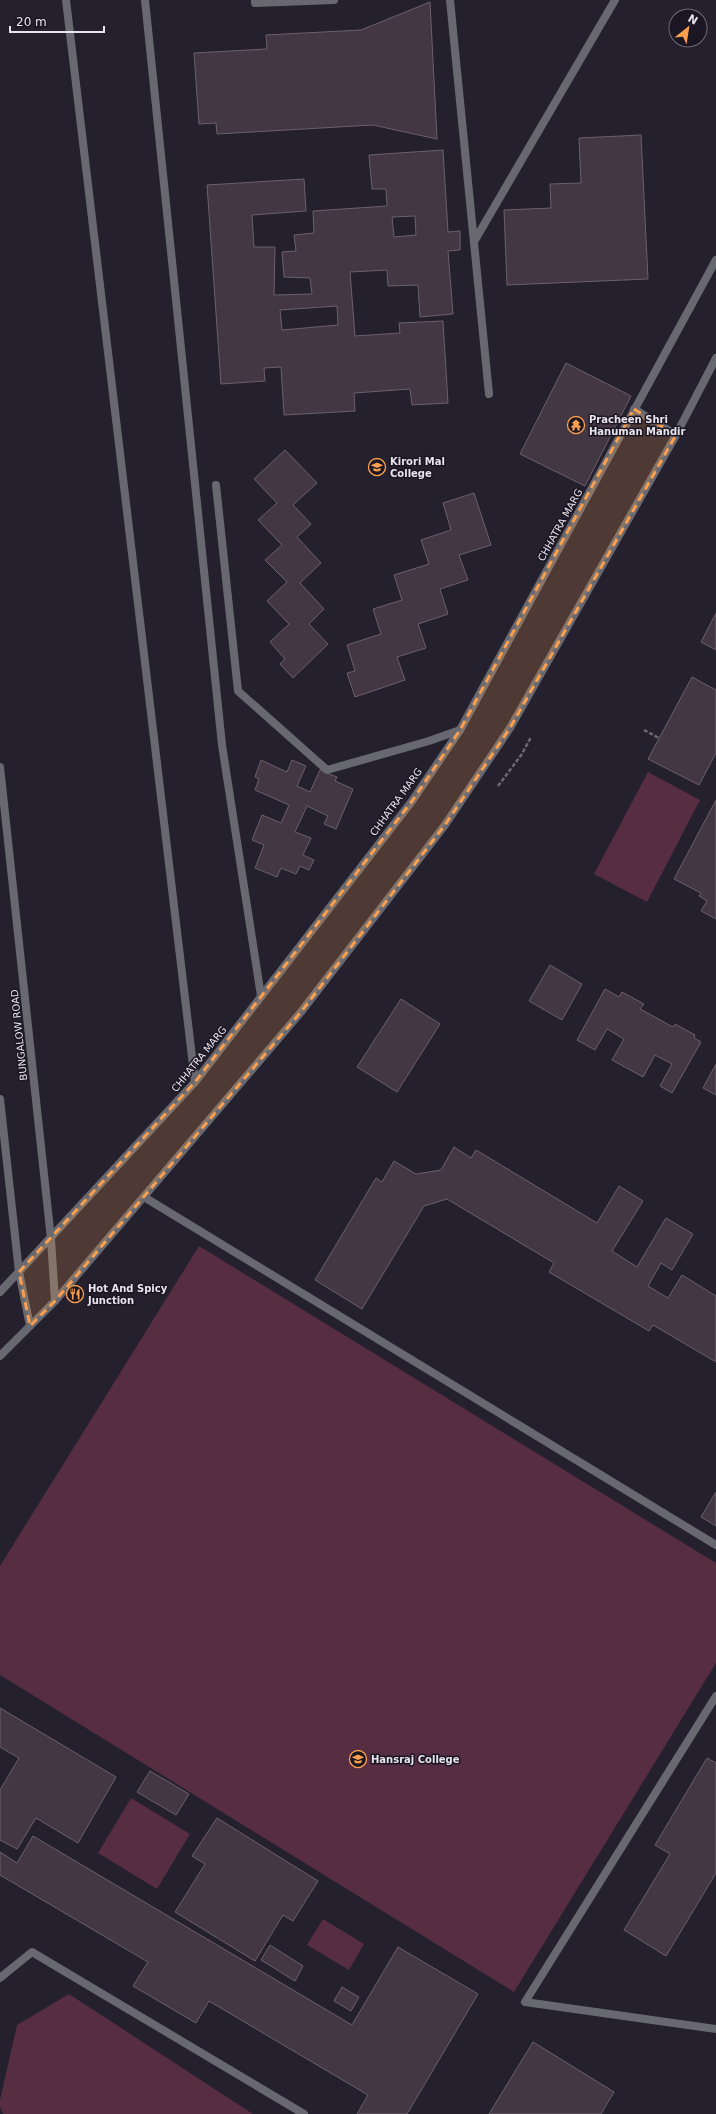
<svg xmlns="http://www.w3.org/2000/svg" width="716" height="2114" viewBox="0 0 716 2114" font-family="'DejaVu Sans',sans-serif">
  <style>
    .green { fill: #562d41 }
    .building { fill: #433743; stroke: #6d606d; fill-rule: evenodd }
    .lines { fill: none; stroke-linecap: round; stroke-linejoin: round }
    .path { stroke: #6c6873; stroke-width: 2.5; stroke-dasharray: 4 2; stroke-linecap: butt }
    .service { stroke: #686970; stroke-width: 8 }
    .minor { stroke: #686970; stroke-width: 8 }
    .tertiary { stroke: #686970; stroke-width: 8 }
    .marked { fill: #fa9f4e; fill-opacity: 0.2; stroke: #fa9f4e; stroke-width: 3; stroke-dasharray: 8 5; stroke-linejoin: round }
    .labels { text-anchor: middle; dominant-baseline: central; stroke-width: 3; stroke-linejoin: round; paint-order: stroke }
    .poi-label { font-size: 10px; font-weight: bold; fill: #e7e4ed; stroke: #1b1623; text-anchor: start }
    .street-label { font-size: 10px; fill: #e7e4ed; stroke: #1b1623 }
  </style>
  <rect width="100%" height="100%" fill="#25202d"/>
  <!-- green -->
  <path class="green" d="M648 772 700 800 647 902 594 874Z
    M199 1246 716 1563V1663L514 1992 0 1675V1566Z
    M131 1798 190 1834 157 1889 98 1853Z
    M323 1919 364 1944 349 1970 307 1945Z
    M69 1994 253 2114H3L0 2107V2100L17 2025Z"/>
  <!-- building -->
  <path class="building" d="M430 2 437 139 373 125 217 134 216 123 199 124 194 53 267 49 266 35 361 30Z
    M641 135 648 279 507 285 504 210 551 208 550 184 581 183 579 138Z
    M443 150 448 232 460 231V250L448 251 453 314 420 317 418 285 388 286 387 270 350 272 355 336 400 333 399 323 443 321 448 403 412 405 410 389 354 393 355 411 284 415 281 367 264 368 265 381 221 384 207 185 304 179 306 211 252 215 254 247H275L274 295 312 294 310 278 284 277 282 252 296 251 294 235 314 233 313 211 387 206 386 189H372L369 155ZM415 216 416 235 394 237 392 217ZM337 306 338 325 282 330 280 310Z
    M566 363 631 396 585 486 520 454Z
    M285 450 317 483 293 505 311 524 297 537 321 563 300 583 324 609 309 624 328 644 293 678 280 664 285 659 270 642 289 624 267 601 287 582 265 560 282 545 258 520 277 503 254 479Z
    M474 493 491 545 459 555 468 580 440 589 448 614 418 624 426 648 397 657 405 680 355 697 347 673 355 671 347 645 381 634 373 609 402 600 394 575 429 564 421 540 451 530 443 503Z
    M716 613V650L701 642Z
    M692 677 716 690V753L699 785 648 759Z
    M261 760 287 772 292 760 306 766 297 786 310 792 320 770 337 777 335 781 353 789 336 829 324 824 328 816 307 806 295 832 311 838 303 855 314 860 309 870 300 866 296 874 281 868 277 877 255 868 264 845 252 840 262 815 281 823 289 805 255 790 259 779 255 777Z
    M716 800V919L701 911 707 901 699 896 701 893 674 879Z
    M550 965 582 984 562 1020 529 1001Z
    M605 989 619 997 622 992 644 1004 640 1009 673 1027 675 1024 695 1035 694 1038 701 1042 672 1093 660 1086 672 1064 655 1055 643 1077 612 1060 624 1039 607 1029 595 1050 577 1040Z
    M401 999 440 1024 397 1092 357 1067Z
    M716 1064V1095L703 1088Z
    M454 1147 471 1158 476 1150 597 1223 619 1186 643 1201 612 1251 637 1267 666 1218 693 1234 672 1270 661 1263 648 1286 668 1298 682 1275 716 1296V1362L653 1325 649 1331 549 1272 554 1263 447 1199 424 1206 362 1309 315 1280 376 1178 382 1182 394 1161 416 1174 441 1170Z
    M716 1492V1526L701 1517Z
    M0 1708 116 1777 78 1843 36 1818 17 1849 0 1840V1790L19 1758 0 1747Z
    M707 1758 716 1763V1873L666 1956 624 1930 670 1854 655 1845Z
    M150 1771 189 1794 176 1815 137 1792Z
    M217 1818 318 1881 293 1921 283 1915 255 1961 175 1912 205 1864 192 1856Z
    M33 1836 352 2025 398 1947 478 1994 407 2114H357L368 2095 209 2001 196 2023 133 1986 148 1962 0 1875V1852L17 1863Z
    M270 1945 303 1966 295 1981 261 1960Z
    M342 1987 359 1997 351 2011 334 2001Z
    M533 2042 614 2092 601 2114H489Z"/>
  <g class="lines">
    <!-- path -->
    <path class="path" d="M644 730 659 738
      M498 786 522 754 531 737"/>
    <!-- service -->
    <path class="service" d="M216 485 238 691 327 770 429 741 460 730"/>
    <!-- minor -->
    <path class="minor" d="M66 0 195 1082
      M145 0 222 745 261 996
      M255 0V3L334 0
      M450 0 489 394
      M475 240 615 0
      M144 1197 716 1545
      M716 1696 525 2002 716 2029
      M0 1978 32 1952 304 2114"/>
    <!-- tertiary -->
    <path class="tertiary" d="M634 409 676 435
      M0 767 51 1239 55 1301
      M0 1099 19 1272 30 1326
      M0 1292 195 1082 412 801 460 730 716 260
      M0 1356 55 1301 301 1012 445 825 510 728 676 435 716 358"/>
  </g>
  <!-- marked area -->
  <path class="marked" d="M634 409 676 435 510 728 445 825 301 1012 55 1301 30 1326 19 1272 195 1082 412 801 460 730Z"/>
  <!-- icons -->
  <defs>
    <g id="temple-ring" transform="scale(0.9)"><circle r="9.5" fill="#1b1623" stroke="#fa9f4e" stroke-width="1.5"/><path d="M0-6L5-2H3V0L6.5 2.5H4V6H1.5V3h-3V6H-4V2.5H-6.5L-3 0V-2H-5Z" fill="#fa9f4e"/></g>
    <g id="university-ring" transform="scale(0.9)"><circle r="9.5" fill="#1b1623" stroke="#fa9f4e" stroke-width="1.5"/><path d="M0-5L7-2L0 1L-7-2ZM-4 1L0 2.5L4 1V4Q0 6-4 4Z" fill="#fa9f4e"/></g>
    <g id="restaurant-ring" transform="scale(0.9)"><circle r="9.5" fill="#1b1623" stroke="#fa9f4e" stroke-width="1.5"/><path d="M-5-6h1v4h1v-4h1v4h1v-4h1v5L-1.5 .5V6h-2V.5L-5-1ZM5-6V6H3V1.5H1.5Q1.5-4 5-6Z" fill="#fa9f4e"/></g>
  </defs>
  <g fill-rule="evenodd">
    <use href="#temple-ring" x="576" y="425"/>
    <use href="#university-ring" x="377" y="467"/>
    <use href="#restaurant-ring" x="75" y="1294"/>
    <use href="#university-ring" x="358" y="1759"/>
  </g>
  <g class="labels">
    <!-- poi labels -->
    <g class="poi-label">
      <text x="589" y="419">Pracheen Shri<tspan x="589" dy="12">Hanuman Mandir</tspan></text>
      <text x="390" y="461">Kirori Mal<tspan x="390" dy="12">College</tspan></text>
      <text x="88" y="1288">Hot And Spicy<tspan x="88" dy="12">Junction</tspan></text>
      <text x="371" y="1759">Hansraj College</text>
    </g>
    <!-- street labels -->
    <g class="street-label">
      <text transform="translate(560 525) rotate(-61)">CHHATRA MARG</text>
      <text transform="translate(396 802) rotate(-54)">CHHATRA MARG</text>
      <text transform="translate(19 1035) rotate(-96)">BUNGALOW ROAD</text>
      <text transform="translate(199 1059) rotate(-51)">CHHATRA MARG</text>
    </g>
  </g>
  <!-- north arrow -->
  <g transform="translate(688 28) rotate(30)"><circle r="19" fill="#1b1623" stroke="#6d6874"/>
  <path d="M0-3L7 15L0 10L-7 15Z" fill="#fa9f4e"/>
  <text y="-6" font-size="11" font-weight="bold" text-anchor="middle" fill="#e7e4ed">N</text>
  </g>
  <!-- scale -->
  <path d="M10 26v6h94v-6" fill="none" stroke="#e7e4ed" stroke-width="2"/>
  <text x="16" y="26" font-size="12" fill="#e7e4ed" stroke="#1b1623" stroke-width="3" paint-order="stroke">20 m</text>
</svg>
